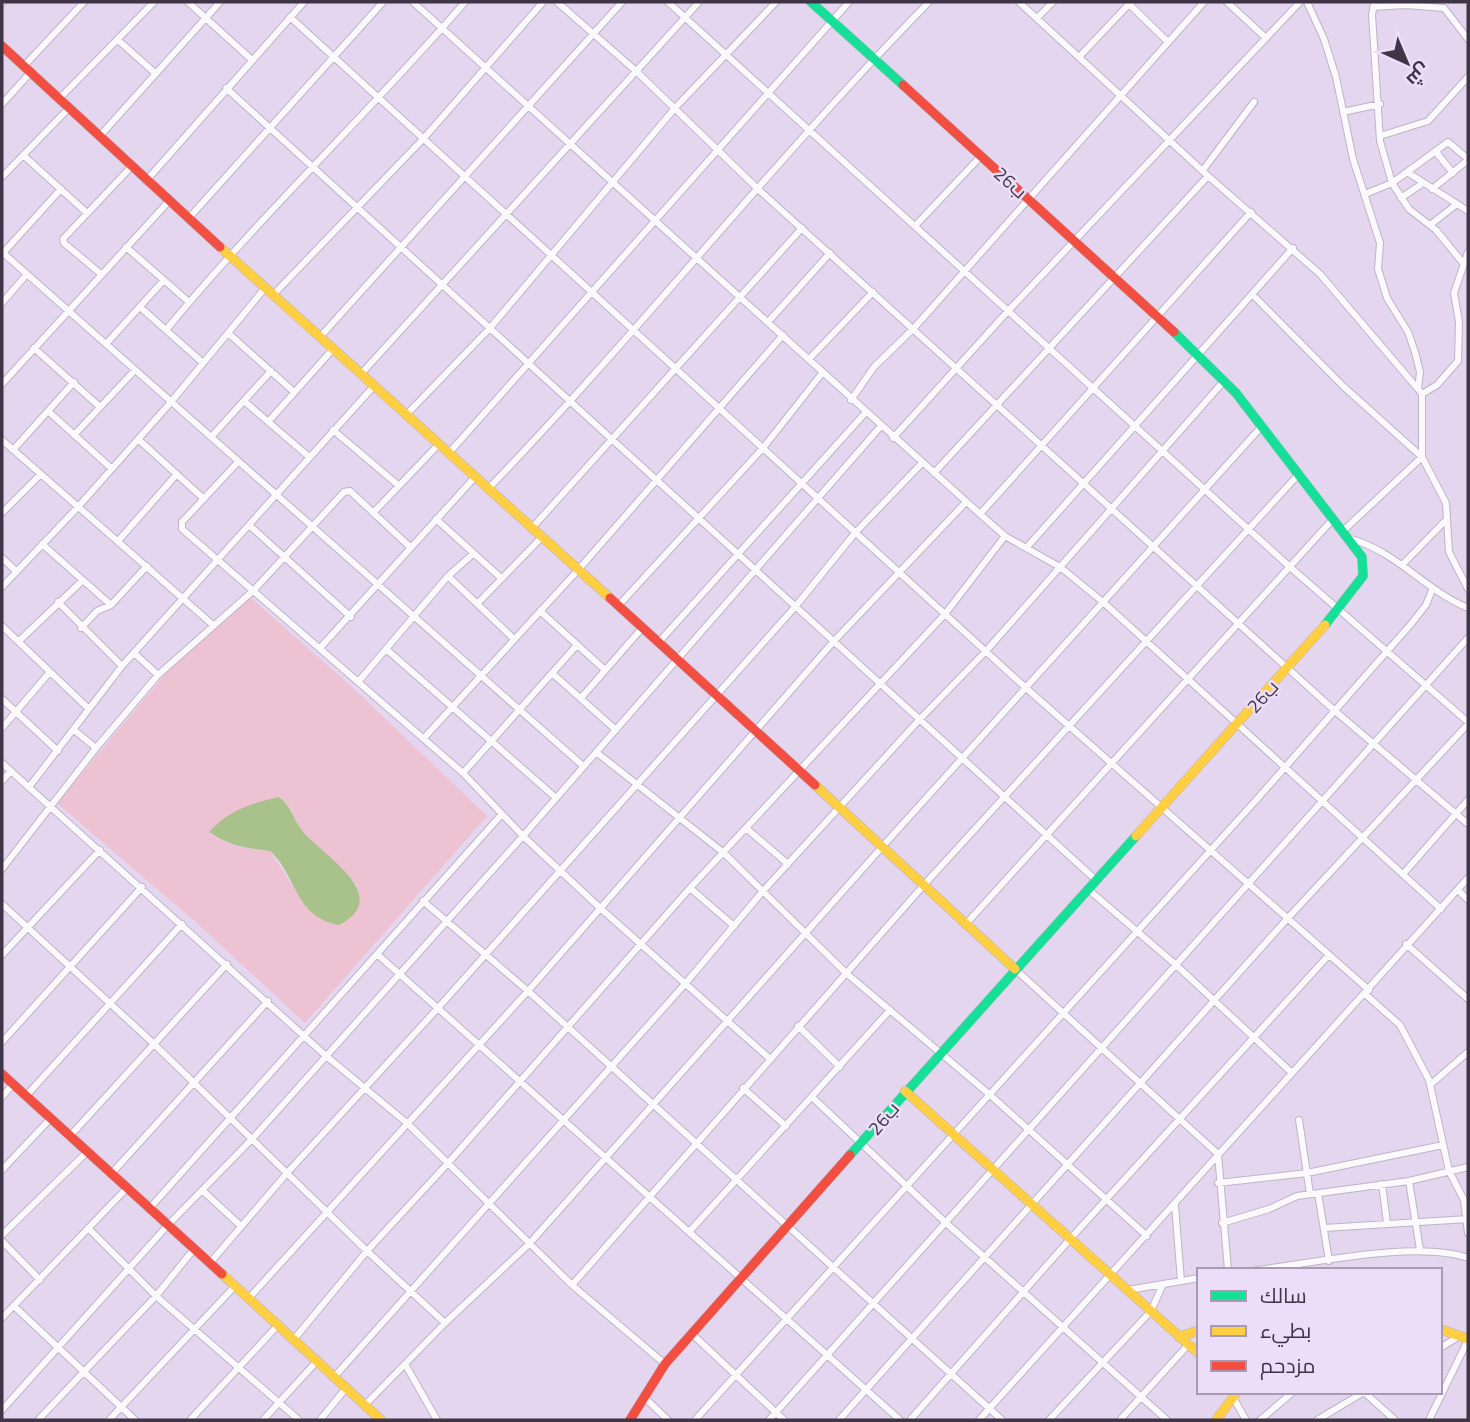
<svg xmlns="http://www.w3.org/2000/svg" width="1470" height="1422" viewBox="0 0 1470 1422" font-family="'Titillium Web',Cairo,sans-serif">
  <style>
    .green { fill: #edc3d3; fill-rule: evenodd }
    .water { fill: #a9c18a }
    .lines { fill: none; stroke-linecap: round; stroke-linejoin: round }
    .street-casing { stroke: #beb4c7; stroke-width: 8 }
    .fast-casing { stroke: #beb4c7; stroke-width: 10 }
    .slow-casing { stroke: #beb4c7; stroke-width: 10 }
    .jam-casing { stroke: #beb4c7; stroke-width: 10 }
    .street { stroke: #fbf9fc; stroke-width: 6 }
    .fast { stroke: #16e098; stroke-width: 9 }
    .slow { stroke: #ffcf43; stroke-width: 9 }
    .jam { stroke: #f24e42; stroke-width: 9 }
    .labels { text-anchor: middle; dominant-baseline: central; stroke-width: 5; stroke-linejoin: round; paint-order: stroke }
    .street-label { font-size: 19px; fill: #3f3547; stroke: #ecddf9 }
  </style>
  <rect width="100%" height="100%" fill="#e3d6ee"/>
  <!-- green -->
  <path class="green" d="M250 597 353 688 487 816 305 1023 199 925 57 803 172 666ZM285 801 302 831 358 886 307 908 270 851C248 850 227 845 209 833Z"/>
  <!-- water -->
  <path class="water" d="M279 797C291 805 294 822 304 833 327 858 393 897 339 925 294 917 297 875 270 851 248 849 227 845 209 832 228 811 252 803 279 797Z"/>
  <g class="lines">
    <!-- street casing -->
    <g class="street-casing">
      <path id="street" d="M188 2 252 60
        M413 2 980 514 1005 536 1060 567 1103 602 1441 909
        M557 2 636 71 759 190 1335 711 1468 824
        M668 2 1290 567 1468 722
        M1019 2 1208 176 1320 274 1418 389
        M1227 2 1266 38
        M1307 2 1324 39 1336 77 1353 159 1380 243 1378 269 1387 298 1408 332 1415 352 1420 372 1418 389 1422 394V457L1344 530
        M1375 2 1372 14 1380 141 1392 183 1409 209 1436 230 1463 263
        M2 3 3 2
        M1128 3 1168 42
        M1373 7 1405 5 1444 8 1468 39
        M290 17 1026 688 1369 990
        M1037 18 1053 2
        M118 40 155 73
        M1079 57 1131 2
        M24 66 84 2
        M226 88 1096 880
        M59 99 154 2
        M2 104 31 72
        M1343 112 1380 104
        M1380 136 1428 121 1468 77
        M99 137 220 2
        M1435 151 1453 173
        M23 155 87 213
        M1203 170 1254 102
        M1407 172 1468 211
        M2 177 69 108
        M146 181 304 2
        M1432 189 1468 160
        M1365 194 1392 183 1448 142 1468 159
        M1401 198 1423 183
        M188 219 383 2
        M1430 225 1457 204
        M915 226 981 156
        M126 247 189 302
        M2 252 582 765
        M3 253 61 189
        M101 274 64 243 63 239 131 167
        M273 295 424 138 543 2
        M1253 295 1343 386 1422 457 1446 503 1449 552 1468 589
        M2 303 27 274
        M140 307 202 362
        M768 322 830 253
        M166 330C260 216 368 114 465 2
        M228 333 293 391
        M320 337 622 2
        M106 344 164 280
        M34 348 100 407
        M809 359 873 292
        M361 374 699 2
        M2 384 169 201
        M1422 394 1437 385 1458 361 1459 322 1454 293 1468 252
        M851 400 874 367 914 328 1204 2
        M244 401 308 456
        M48 411 111 468
        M406 415 490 328 675 108 776 2
        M268 422 333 349
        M333 430 398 485
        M74 435 135 370
        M212 436 271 371
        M893 438 1008 311 1300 2
        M138 439 204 499
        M2 440 213 625
        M13 450 74 382
        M449 453 849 2
        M238 462 182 522V529L463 773 523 836 599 907 769 1058
        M934 473 1208 176
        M488 489C640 331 776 158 929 2
        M2 513 41 474
        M373 513 438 445
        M980 514 1251 212
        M436 519 501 578
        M249 525 351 617
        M532 528 802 228
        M1351 539C1397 552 1425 590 1468 608
        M118 541 177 474
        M42 544 111 605
        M1028 546 1293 248
        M2 558 16 571
        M1403 564 1445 521
        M448 576 514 639
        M2 587 78 507 171 402 265 288
        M58 602 122 666
        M477 604 542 537
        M619 605 763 448 823 372
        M540 611 605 670
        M2 626 89 709
        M81 628 97 611 111 605 147 566
        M19 641 83 580
        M659 642 866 412
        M320 648 475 477
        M386 649 555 797
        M134 653 158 675
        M552 673 616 730
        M358 682 448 576 473 554
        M581 698 643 627
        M2 699 58 751
        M2 728 49 673
        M74 730 96 748
        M424 738 579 569 783 335
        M596 752 724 853 846 973 989 1094 1147 1236
        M2 763 325 1055 408 1124 572 1285 665 1364
        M463 773 577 645
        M2 781 11 771
        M29 787 122 666 374 386
        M747 829 788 864
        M2 869 96 748 158 675 254 590 344 492 350 491 410 547
        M1404 873 1468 800
        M690 888 734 926
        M1089 890 1175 964 1292 1073
        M1458 890 1468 900
        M423 901 528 991 1002 1420
        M2 904 153 1043 367 1251 445 1323
        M965 925 1333 519
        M1406 944 1468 999
        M377 954 502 814
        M2 955 100 850
        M1016 970 1218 1154 1228 1270
        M1365 994 1400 1025 1429 1080 1449 1171 1464 1200 1468 1233
        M798 1026 840 1067
        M2 1042 142 887
        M1430 1085 1468 1052
        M743 1088 786 1126
        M26 1096 182 924
        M2 1097 13 1084
        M813 1098 945 1222 1167 1420
        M1299 1120 1310 1194
        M70 1136 227 964
        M2 1170 51 1118
        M111 1174 268 1001
        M1409 1181 1420 1250
        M1218 1183 1307 1173 1443 1145
        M1382 1184 1387 1223
        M203 1191 241 1226
        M1318 1193 1329 1261
        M1175 1205 1181 1281
        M149 1209 377 954 900 1420
        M1222 1223 1269 1209 1297 1196 1409 1181 1468 1167
        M88 1228 156 1296 299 1420
        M1324 1228 1468 1219
        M689 1232 890 1010
        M2 1235 87 1152
        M2 1241 40 1280
        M210 1263 287 1173 438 1008 795 607 855 533 922 463
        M1257 1270C1315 1263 1416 1240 1468 1258
        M572 1285 923 886 1297 476
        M1128 1290 1199 1278
        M249 1298 528 991 834 641 966 502
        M14 1306 135 1420
        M2 1318 126 1189
        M691 1333 784 1420
        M295 1338 367 1251 449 1162 690 888 945 614 1005 536
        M1440 1348 1458 1337
        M405 1364 437 1420
        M335 1376 685 984 763 891 919 720 986 651 1224 381
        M1364 1392 1395 1420
        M645 1398 668 1420
        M1234 1399 1246 1420
        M365 1405 445 1323 529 1244 882 847 1262 426
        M2 1410 167 1226 253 1138 523 836 881 426
        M38 1420 156 1296 194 1249
        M109 1420 235 1286
        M190 1420 279 1324
        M263 1420 318 1360
        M320 1420 347 1387
        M695 1420 1258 798 1411 624 1426 605 1432 590
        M769 1420 1468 638
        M839 1420 1287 919 1468 724
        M910 1420 1071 1238 1328 956
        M979 1420 1468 878
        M1049 1420 1151 1311 1163 1284
        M1120 1420 1188 1345
        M1260 1420 1293 1392
        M1317 1420 1364 1392
        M1429 1420 1468 1340"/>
    </g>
    <!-- fast casing -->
    <g class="fast-casing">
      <path id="fast" d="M811 2 903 85
        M1174 332 1236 393 1362 557 1363 576 1325 625
        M850 1155 1136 836"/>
    </g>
    <!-- slow casing -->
    <g class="slow-casing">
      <path id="slow" d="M220 247 610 598
        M815 785 1015 969
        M1136 836 1325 625
        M905 1091 1199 1354
        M222 1274 381 1420
        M1440 1329 1468 1339
        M1179 1337 1199 1330
        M1216 1420 1237 1392"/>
    </g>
    <!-- jam casing -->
    <g class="jam-casing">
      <path id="jam" d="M2 46 220 247
        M903 85 1174 332
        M610 598 815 785
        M2 1074 222 1274
        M630 1420 665 1364 850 1155"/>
    </g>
    <!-- street -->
    <use href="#street" class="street"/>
    <!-- fast -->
    <use href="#fast" class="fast"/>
    <!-- slow -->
    <use href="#slow" class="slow"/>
    <!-- jam -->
    <use href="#jam" class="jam"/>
  </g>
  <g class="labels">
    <!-- street labels -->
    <g class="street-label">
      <text transform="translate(1011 182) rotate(42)">26ب</text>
      <text transform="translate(1262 696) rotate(-48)">26ب</text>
      <text transform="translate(883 1118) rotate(-50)">26ب</text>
    </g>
  </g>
  <!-- border -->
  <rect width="1470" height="1422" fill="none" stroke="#3f3547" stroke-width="7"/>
  <!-- legend -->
  <rect x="1197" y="1268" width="245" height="126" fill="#ecddf9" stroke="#a79ab2" stroke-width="2"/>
  <rect x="1211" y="1291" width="35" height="10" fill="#16e098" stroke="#a79ab2" stroke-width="2"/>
  <text x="1260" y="1303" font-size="21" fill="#3f3547">سالك</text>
  <rect x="1211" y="1326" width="35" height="10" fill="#ffcf43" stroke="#a79ab2" stroke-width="2"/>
  <text x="1260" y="1338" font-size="21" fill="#3f3547">بطيء</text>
  <rect x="1211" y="1361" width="35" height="10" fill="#f24e42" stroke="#a79ab2" stroke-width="2"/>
  <text x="1260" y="1373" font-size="21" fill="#3f3547">مزدحم</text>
  <!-- north arrow -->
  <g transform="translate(1407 63) rotate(136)" stroke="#ecddf9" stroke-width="5" paint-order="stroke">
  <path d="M0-5L12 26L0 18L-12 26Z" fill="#3f3547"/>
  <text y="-10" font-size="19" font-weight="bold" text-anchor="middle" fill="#3f3547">ش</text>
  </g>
</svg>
